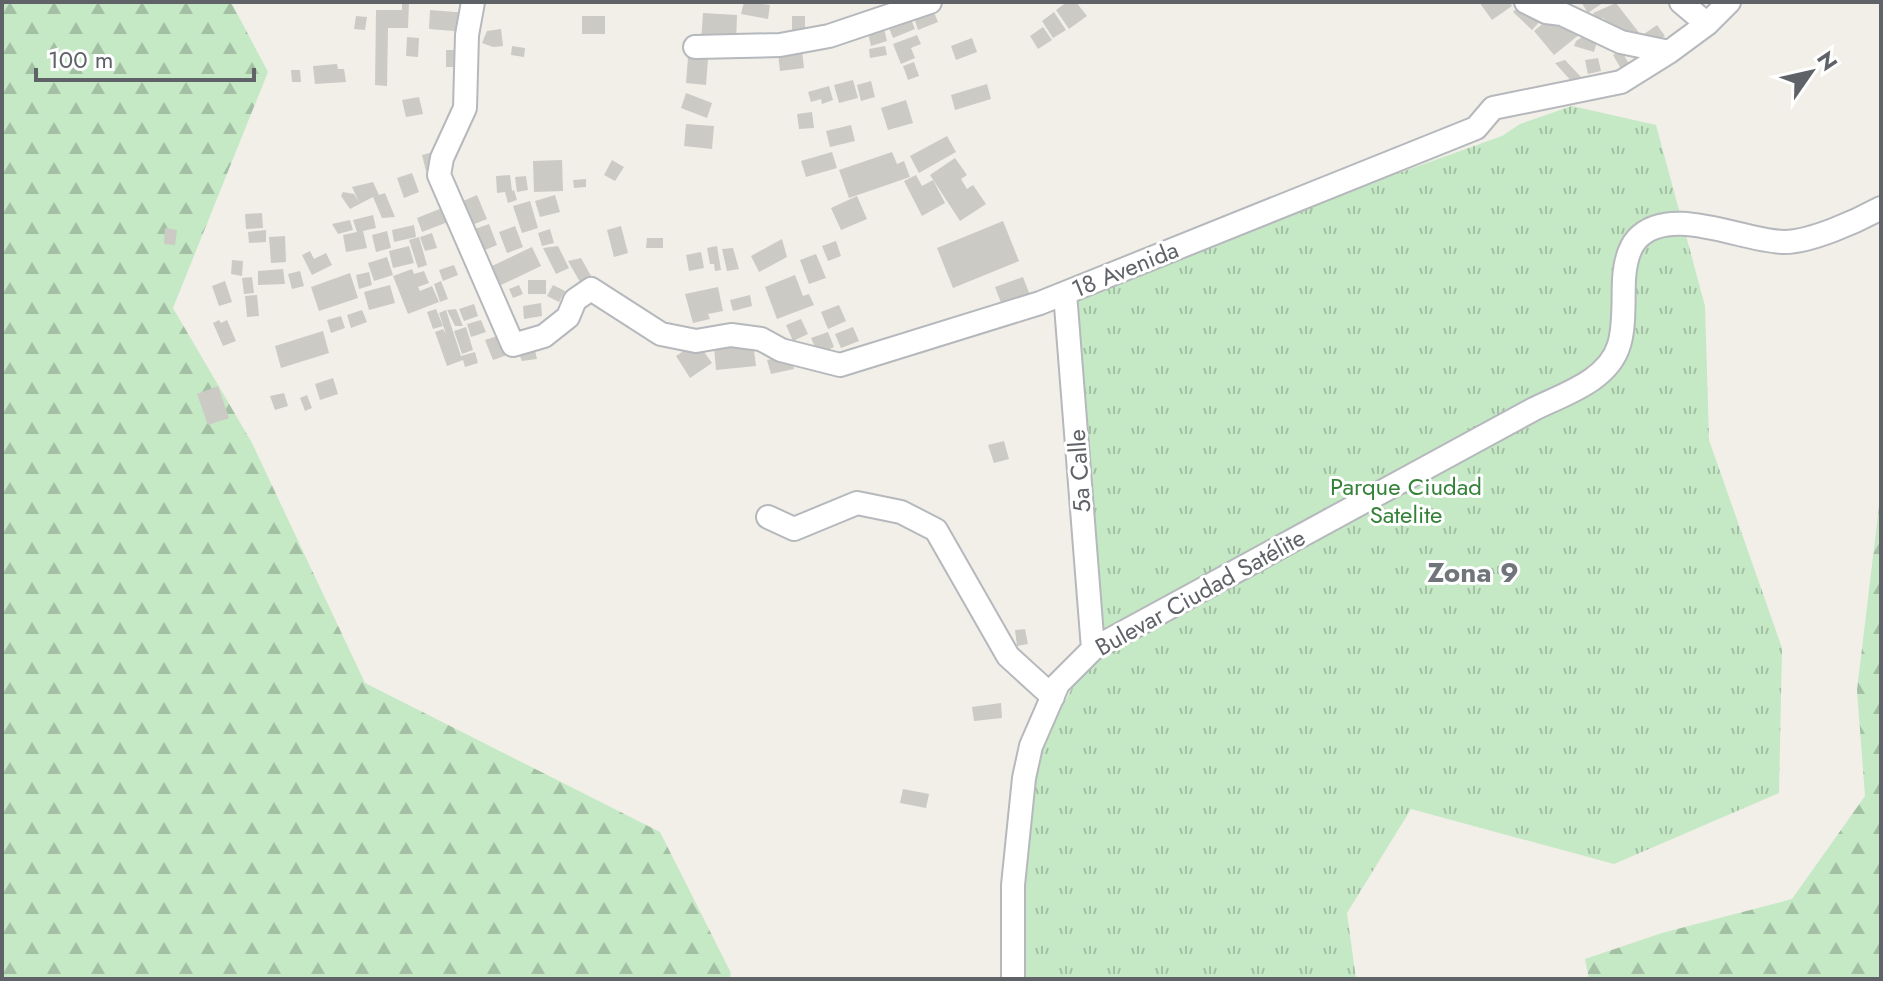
<svg xmlns="http://www.w3.org/2000/svg" width="1883" height="981" viewBox="0 0 1883 981" font-family="Jost,sans-serif">
  <style>
    .forest { fill: url(#forest-firs) }
    .park { fill: url(#park-tufts) }
    .building { fill: #cccac5 }
    .lines { fill: none; stroke-linecap: round; stroke-linejoin: round }
    .minor-casing { stroke: #b5b8bc; stroke-width: 26 }
    .minor { stroke: #fff; stroke-width: 22 }
    .labels { text-anchor: middle; dominant-baseline: central; stroke-width: 6; stroke-linejoin: round; paint-order: stroke }
    .street-label { font-size: 24px; fill: #5f6368; stroke: #fff }
    .park-label { font-size: 24px; fill: #348238; stroke: #fff }
    .quarter-label { font-size: 28px; font-weight: bold; fill: #70757a; stroke: #fff }
  </style>
  <defs>
    <pattern id="forest-firs" width="22" height="20" patternUnits="userSpaceOnUse" patternTransform="scale(2)"><rect width="22" height="20" fill="#c5e8c5"/><path d="M5 1l3.5 6h-7zM16 11l3.5 6h-7z" fill="#a3c0a4"/></pattern>
    <pattern id="park-tufts" width="24" height="20" patternUnits="userSpaceOnUse" patternTransform="scale(2)"><rect width="24" height="20" fill="#c5e8c5"/><path d="M3 7l-1-3M5 7V3M7 7l1-3M15 17l-1-3M17 17v-4M19 17l1-3" fill="none" stroke="#a3c0a4"/></pattern>
  </defs>
  <rect width="100%" height="100%" fill="#f1efe8"/>
  <!-- forest -->
  <path class="forest" d="M2 2H231L268 72 173 308 252 443 365 683 660 832 731 973 729 979H2Z
    M1881 490V979H1589L1585 959 1662 933 1792 899 1865 796 1857 690Z"/>
  <!-- park -->
  <path class="park" d="M1572 106 1656 125 1705 306 1709 440 1782 648 1779 793 1614 864 1411 809 1347 913 1356 979H1015L1024 778 1093 649 1065 293 1502 136 1520 124Z"/>
  <!-- building -->
  <path class="building" d="M402 2H409L408 28H388L387 86 375 85 376 10H402Z
    M744 2 770 5 768 19 741 14Z
    M1067 2H1076L1087 16 1069 29 1056 10Z
    M1479 2H1509L1512 6 1492 20Z
    M1581 2H1604L1588 13Z
    M1522 3 1543 18 1532 30 1513 12Z
    M1616 3 1644 39H1619L1603 18 1596 21 1593 13Z
    M430 10 467 13 466 32 429 29Z
    M933 10 938 22 918 30 914 18Z
    M1054 12 1066 30 1053 38 1042 21Z
    M703 13 737 15 736 43 701 41Z
    M356 16 367 17 365 30 354 29Z
    M582 16H605V34H582Z
    M792 16H805V31L792 30Z
    M1552 16 1580 34 1554 55 1534 31Z
    M911 19 915 29 893 38 889 28Z
    M1657 25 1665 36 1651 45 1644 34Z
    M1043 27 1052 40 1038 49 1030 36Z
    M884 28 887 41 871 46 868 33Z
    M501 29 503 46 493 47 482 43 487 31Z
    M917 35 921 44 911 48 915 58 901 64 893 44Z
    M1584 36 1598 39 1594 52 1574 46 1576 41Z
    M407 37 419 38 418 57 406 56Z
    M972 38 977 52 956 60 951 46Z
    M512 46 525 48 524 57 511 55Z
    M885 46 887 55 870 58 869 49Z
    M446 50H461V67H446Z
    M802 50 804 68 780 71 778 53Z
    M1621 50 1632 69 1624 74 1613 55Z
    M688 57 708 59 706 85 686 83Z
    M1598 58 1601 71 1588 74 1585 60Z
    M1565 60 1581 77 1573 83 1555 63Z
    M914 62 919 76 908 80 903 66Z
    M337 64 338 69H344L346 82 315 84 313 66Z
    M291 70H300L301 82H292Z
    M853 80 858 98 839 103 834 85Z
    M871 81 875 97 861 101 857 85Z
    M987 84 991 99 955 110 951 95Z
    M829 86 833 100 822 104 821 99 811 102 808 92Z
    M686 93 712 103 707 118 681 108Z
    M419 97 423 114 406 117 402 100Z
    M906 100 913 123 888 130 881 108Z
    M812 112 814 128 799 129 797 114Z
    M686 124 714 126 712 149 684 146Z
    M851 125 855 141 830 147 826 131Z
    M947 136 956 152 919 173 910 156Z
    M434 152 438 168 426 171 422 155Z
    M832 152 837 168 806 177 801 161Z
    M892 152 897 164 904 161 910 177 849 198 839 170Z
    M955 158 967 175 961 179 967 189 973 185 986 204 960 221 930 175Z
    M562 160 563 191 534 192 533 161Z
    M612 160 624 167 615 181 604 175Z
    M412 173 419 192 404 198 397 178Z
    M510 175 512 191 514 190 517 200 508 203 505 192 497 193 496 176Z
    M916 175 922 186 933 180 945 203 922 216 904 181Z
    M526 176 528 190 517 192 515 177Z
    M586 179V187L574 188 573 180Z
    M373 182 379 195 385 193 395 217 382 218 373 197 350 209 341 196 343 192 354 194 359 202 352 187Z
    M477 195 487 219 467 227 456 204Z
    M555 195 560 212 540 217 535 201Z
    M857 196 867 219 841 230 831 208Z
    M530 201 538 228 522 233 513 206Z
    M447 206 453 220 422 232 417 218Z
    M262 213 263 228 246 229 245 214Z
    M373 215 376 228 363 231 367 248 346 252 343 235 357 232 353 220Z
    M350 220 353 230 338 234 332 224Z
    M1003 221 1019 261 953 288 937 248Z
    M489 224 497 245 478 253 469 231Z
    M414 225 416 237 394 242 392 230Z
    M515 226 523 247 507 253 499 232Z
    M621 226 628 253 614 257 607 230Z
    M165 228 177 230 175 245 164 244Z
    M550 229 554 243 542 246 538 233Z
    M266 230V242L249 243 248 232Z
    M387 231 391 248 376 252 372 235Z
    M432 233 437 248 425 251 420 237Z
    M285 236 286 262 271 263 269 237Z
    M419 237 427 265 418 268 409 240Z
    M647 238H663V248H646Z
    M782 239 787 257 759 272 751 256Z
    M836 241 841 256 828 261 822 246Z
    M409 246 414 263 393 268 389 251Z
    M558 246 569 268 556 274 543 248Z
    M717 246 721 270 715 271 714 264H710L707 248Z
    M532 247 541 266 501 285 492 266Z
    M733 248 739 269 727 271 722 249Z
    M310 251 314 259 326 253 332 265 312 275 302 255Z
    M701 252 704 268 689 271 686 255Z
    M816 254 826 278 809 284 800 260Z
    M387 257 393 275 374 281 368 263Z
    M581 258 591 276 580 282 568 261Z
    M232 260 243 261 242 276 231 274Z
    M454 265 458 275 443 281 439 270Z
    M283 269 285 284 258 285V271Z
    M412 269 414 274 424 271 429 283 418 287 420 291 432 286 439 302 408 314 393 276Z
    M300 271 304 286 292 289 288 274Z
    M369 272 372 285 359 289 356 275Z
    M350 273 358 298 319 311 311 287Z
    M795 275 803 296 809 294 814 305 777 319 765 287Z
    M252 277 254 293 244 294 242 278Z
    M1023 277 1033 303 1005 313 995 287Z
    M528 280H546V294H528Z
    M225 281 232 302 219 306 212 286Z
    M441 281 448 299 440 302 434 284Z
    M390 285 395 303 369 310 364 292Z
    M519 285 523 294 513 298 509 289Z
    M553 285 565 291 559 302 547 296Z
    M718 287 723 311 708 314 710 319 693 323 685 294Z
    M257 295 259 316 247 317 245 296Z
    M750 295 752 306 733 311 730 300Z
    M541 303 542 316 524 319 523 306Z
    M474 304 478 316 464 321 459 309Z
    M839 305 846 321 828 329 821 312Z
    M436 309 443 326 433 329 427 312Z
    M456 309 463 326H455L447 310Z
    M362 310 367 322 351 328 347 315Z
    M446 310 461 356 475 352 478 363 465 367 463 360 447 366 435 332 443 329 446 334 439 313Z
    M341 316 345 328 331 333 327 320Z
    M801 319 808 334 793 341 786 325Z
    M219 320 221 323 227 320 236 341 223 346 213 323Z
    M481 320 486 332 471 337 467 324Z
    M466 327 473 350 462 354 454 331Z
    M853 327 859 341 841 348 835 334Z
    M323 331 329 353 281 368 275 346Z
    M828 332 834 347 818 354 811 338Z
    M503 334 510 354 493 360 485 340Z
    M697 342 712 363 690 378 676 356Z
    M753 342 756 366 716 370 714 347Z
    M534 346 537 359 522 361 517 350Z
    M791 355 794 369 771 374 767 360Z
    M333 378 338 394 320 400 315 384Z
    M218 386 229 418 208 425 197 394Z
    M284 393 288 406 275 410 270 396Z
    M307 395 312 408 305 411 300 398Z
    M1004 441 1009 459 994 463 988 445Z
    M1025 629 1028 644 1017 646 1015 630Z
    M1001 703 1002 718 974 721 972 707Z
    M903 789 929 794 926 808 900 803Z"/>
  <g class="lines">
    <!-- minor casing -->
    <g class="minor-casing">
      <path id="minor" d="M473 2 467 35 465 108 442 158 439 175 513 345 544 336 568 317 575 300 591 289 661 334 696 341 731 335 761 339 781 350 840 365 1040 303 1476 128 1493 108 1621 82 1669 52 1707 24 1729 2
        M1526 2 1546 12 1562 14 1621 42 1669 52
        M1681 2 1707 24
        M695 47 780 45 829 36 930 2
        M1065 293 1093 649
        M768 517 794 529 857 503 901 512 936 530 1008 656 1053 697
        M1013 979V885L1024 778 1031 746 1058 684 1093 649 1534 409C1564 394 1608 381 1619 345 1625 326 1623 299 1624 279 1625 265 1628 249 1637 239 1670 203 1744 242 1784 242 1811 242 1857 221 1881 208"/>
    </g>
    <!-- minor -->
    <use href="#minor" class="minor"/>
  </g>
  <g class="labels">
    <!-- street labels -->
    <g class="street-label">
      <text transform="translate(1125 269) rotate(-22)">18 Avenida</text>
      <text transform="translate(1079 471) rotate(-94)">5a Calle</text>
      <text transform="translate(1200 592) rotate(-29)">Bulevar Ciudad Satélite</text>
    </g>
    <!-- park labels -->
    <g class="park-label">
      <text x="1406" y="486">Parque Ciudad<tspan x="1406" dy="28">Satelite</tspan></text>
    </g>
    <!-- quarter labels -->
    <g class="quarter-label">
      <text x="1473" y="572">Zona 9</text>
    </g>
  </g>
  <!-- border -->
  <rect width="1883" height="981" fill="none" stroke="#5f6368" stroke-width="8"/>
  <!-- north arrow -->
  <g transform="translate(1811 72) rotate(56)" stroke="#ffffff" stroke-width="6" paint-order="stroke">
  <path d="M0-6L14 30L0 20L-14 30Z" fill="#5f6368"/>
  <text y="-12" font-size="22" font-weight="bold" text-anchor="middle" fill="#5f6368">N</text>
  </g>
  <!-- scale -->
  <path d="M36 68v12h218v-12" fill="none" stroke="#5f6368" stroke-width="4"/>
  <text x="48" y="68" font-size="24" fill="#5f6368" stroke="#ffffff" stroke-width="6" paint-order="stroke">100 m</text>
</svg>
